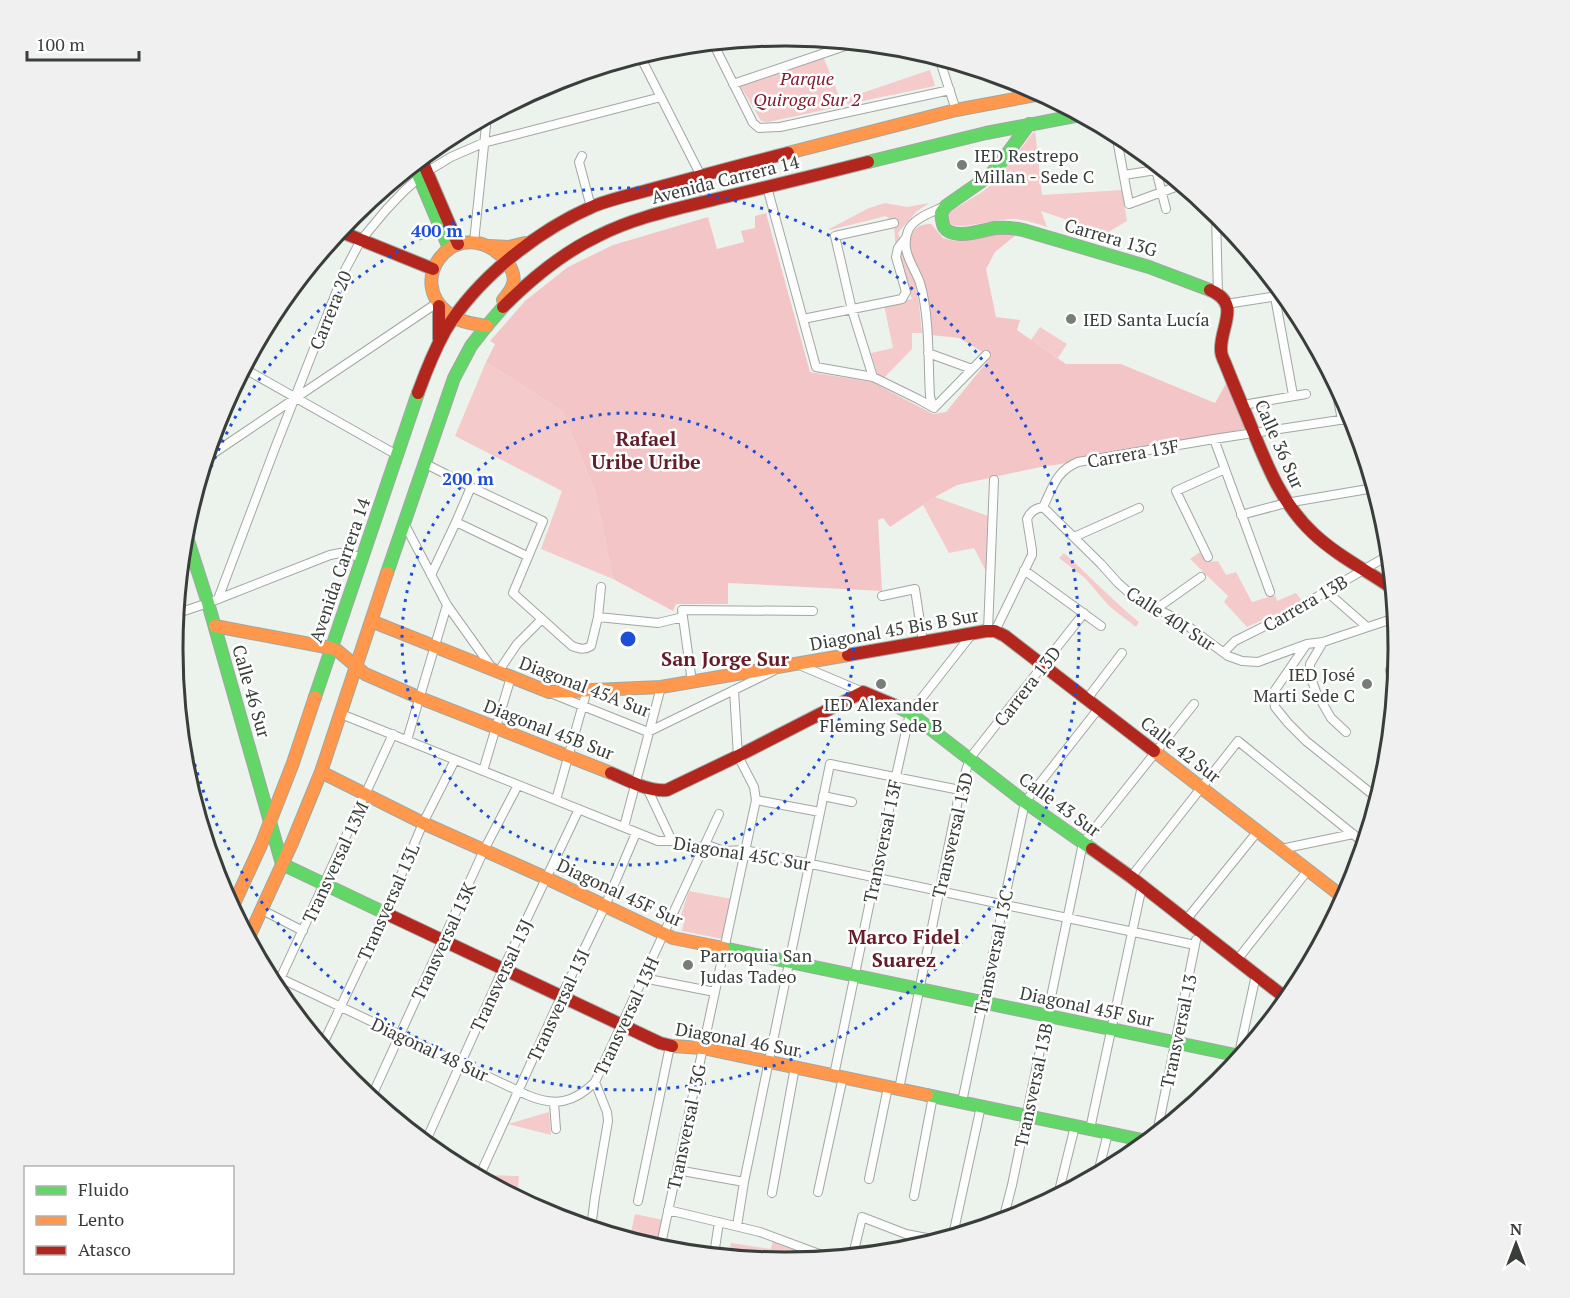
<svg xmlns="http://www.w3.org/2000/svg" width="1570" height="1298" viewBox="0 0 1570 1298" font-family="'PT Serif',serif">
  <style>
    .green { fill: #f5caca }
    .forest { fill: #f4c5c6 }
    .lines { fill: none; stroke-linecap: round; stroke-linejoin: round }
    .street-casing { stroke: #a1a7a2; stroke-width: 10 }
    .fast-casing { stroke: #a1a7a2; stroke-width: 14 }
    .slow-casing { stroke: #a1a7a2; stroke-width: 14 }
    .jam-casing { stroke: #a1a7a2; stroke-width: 14 }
    .street { stroke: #fcfdfc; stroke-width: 8 }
    .fast { stroke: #63d668; stroke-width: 12 }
    .slow { stroke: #ff974d; stroke-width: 12 }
    .jam { stroke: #b3261e; stroke-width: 12 }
    .ring { fill: none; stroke: #1d4ed8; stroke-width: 3; stroke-dasharray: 3 6 }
    .poi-dot { fill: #787d79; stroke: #fff; stroke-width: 2 }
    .labels { text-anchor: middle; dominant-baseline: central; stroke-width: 5; stroke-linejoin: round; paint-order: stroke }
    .park-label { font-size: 18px; font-style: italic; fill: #831a30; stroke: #fff }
    .poi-label { font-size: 18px; fill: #393e3a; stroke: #fff; text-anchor: start }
    .street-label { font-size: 18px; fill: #393e3a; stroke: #fff }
    .neighbourhood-label { font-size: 20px; font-weight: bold; fill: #641e29; stroke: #fff }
    .rim { fill: none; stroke: #393e3a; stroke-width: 3 }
    .centre { fill: #1d4ed8; stroke: #fff; stroke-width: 3 }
    .ring-label { font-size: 18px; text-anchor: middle; font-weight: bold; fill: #1d4ed8; stroke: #fff; stroke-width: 5; stroke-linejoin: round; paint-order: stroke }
  </style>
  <rect width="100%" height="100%" fill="#ecf3ed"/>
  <!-- green -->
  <path class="green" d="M823 56 843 106 768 122 761 121 740 85Z
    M930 70 935 86 848 104 844 99Z
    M1035 130 1042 195 1122 190 1127 221 1093 241 1084 239 1088 227 1041 211 1047 227C1037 224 1025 220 1015 219 1000 218 964 229 953 225 948 223 947 219 948 213L982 192 995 182Z
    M885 203 907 207 929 203 916 212 898 233 914 279 919 304 922 333H912V349L884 378 878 375 871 353 893 348 884 305 912 299 896 257 894 223 886 216 830 230 829 229 869 208Z
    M1040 327 1067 344 1058 358 1031 340Z
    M486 362 562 411 595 491 613 579 541 549 562 491 455 436Z
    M935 497 988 516 986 571 974 548 949 553 923 505Z
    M1200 552 1208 562 1218 561 1226 575 1236 572 1252 602 1275 595 1277 601 1296 593 1303 602 1247 627 1224 602 1228 596 1190 559Z
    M1064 553C1090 576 1112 600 1139 622L1136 627 1109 606 1085 578 1059 558Z
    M689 891 732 899 723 939 682 931 684 922 679 921Z
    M549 1112 551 1135 508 1124Z
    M487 1175 519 1176 517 1198 485 1180Z
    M635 1214 663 1220 657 1246 630 1237Z
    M773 1240 820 1259 785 1262 729 1256 731 1243 771 1249Z"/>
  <!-- forest -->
  <path class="forest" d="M766 213 810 372 872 382 933 414 946 412 991 357 959 338 931 335C929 321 929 306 927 292 922 273 903 255 912 234 916 226 923 224 931 224L943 238 954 241 1006 233 1016 235 995 252 986 269 996 317 1020 320 1017 330 1066 364H1121L1215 403 1227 382 1245 429 1055 465 1045 466 957 485 935 497 890 527 883 518 878 520 882 591 728 583V604H676L673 611 613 579 595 491 562 411 486 362 495 344 490 341 525 301 568 267 613 245 708 217 717 249 744 242 741 231 755 228V216Z"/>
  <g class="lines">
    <!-- street casing -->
    <g class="street-casing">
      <path id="street" d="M713 43 753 123 759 128 780 127 950 90
        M640 56 701 176
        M939 58 956 110
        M733 84 854 43
        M1116 134 1129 204 1181 185
        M582 156 579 162 591 207
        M1124 175 1156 170 1166 209
        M767 187 816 367 873 377 918 399 934 408
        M1216 214 1218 295
        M474 242 487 116
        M1275 297 1293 395
        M1226 304 1284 295
        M803 319 902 299 906 292 896 257 898 248 905 239
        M928 353 972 369
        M243 368 397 455
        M873 377 852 310 835 236 894 223
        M1335 384 1342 420
        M1243 405 1306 394
        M934 408 930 397C928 363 930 316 920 283 914 266 900 251 908 231 913 218 933 212 945 206
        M934 408 986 355
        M1214 439 1270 592
        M205 459 437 303
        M424 463 471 487 543 521 513 593 572 646C580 649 585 650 591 646L598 617 601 587
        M1043 507 1101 564 1118 583 1135 598 1181 621 1228 656 1242 661 1258 662 1307 644 1323 642 1395 618
        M1241 515 1286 503 1374 488
        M456 522 527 556
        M404 523 447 605 492 668
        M1074 537 1139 508
        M1208 557 1176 491 1225 469
        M1024 570 1101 626
        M431 575 456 522 471 487
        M1326 591 1367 627
        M882 596 915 589 923 642
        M218 599 275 448 345 270 361 240 386 210 403 192 423 174 451 157 483 143 661 97
        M1156 609 1201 577
        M175 614 208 603 330 555 340 553 362 557
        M598 617 658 623 683 617
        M988 631 994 480
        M995 631 1032 555V550L1027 519C1030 512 1036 508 1043 507 1053 487 1056 471 1078 462L1214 439 1353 418
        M1323 642 1310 664V675L1316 692 1331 718 1346 732
        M1306 645 1273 693 1275 707 1288 723 1306 741 1377 798
        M1224 652 1235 641 1279 619 1389 555
        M797 664 863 692
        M498 672 517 644 542 619
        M692 682 682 610 813 611
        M1394 690 1390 670 1396 667
        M553 694 648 732 773 671
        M1087 699 1122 653
        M341 714 658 841H675L695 847 710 846 724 851 745 850 1195 945
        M407 740 447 605
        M483 771 511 677
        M647 788 672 841
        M823 796 852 802
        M556 800 587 690
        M756 800 820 812
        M624 827 661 687
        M1281 849 1353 834
        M1131 877 1238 741 1364 843
        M268 913 303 931
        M1186 920 1258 831
        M1237 960 1308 870
        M265 971 527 1095C555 1107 574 1103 595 1082L719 814
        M643 978 715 992
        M275 990 393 734
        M322 1046 385 913 423 823 455 760
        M1238 1058 1256 975
        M834 1075 896 776 910 713 972 634
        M899 1089 960 790 970 758 1084 613
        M371 1098 484 850 518 785
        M962 1102 1025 802 1099 708
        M554 1103 556 1129
        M1090 1129 1142 886
        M1157 1133 1196 940
        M425 1143 503 969 579 809
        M677 1170 744 1182
        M1098 1173 1108 1133
        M479 1177 561 997 605 906 636 833
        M869 1179 888 1087
        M818 1192 843 1077
        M772 1193 795 1067
        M1058 1195 1075 1126
        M914 1196 933 1096
        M638 1201 670 1046
        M668 1210 760 1232 830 1258
        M1003 1220 1012 1185 1083 843 1194 704
        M737 1226 744 1182 830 764 960 790
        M591 1228 595 1197 608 1121 607 1112 595 1082
        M953 1235 981 1106
        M660 1249 756 800 754 787 738 756 734 690
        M714 1255 719 1222
        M853 1255 862 1217 906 1234 937 1240"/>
    </g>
    <!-- fast casing -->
    <g class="fast-casing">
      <path id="fast" d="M1029 124 1002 161 989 176 946 206 941 213C942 218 942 223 944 227 953 241 982 230 995 228 1005 227 1014 228 1023 230L1149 267 1210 290
        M868 162 986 133 1080 115
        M414 165 449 248
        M184 528 208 603 282 864 387 914
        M387 573 454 378 471 346 485 328 503 307
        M315 697 418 393
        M894 705 910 713 1025 802 1092 849
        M723 948 1240 1056
        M927 1095 1147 1141"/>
    </g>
    <!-- slow casing -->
    <g class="slow-casing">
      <path id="slow" d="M788 153 956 110 1041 94
        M489 246 509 247 525 243
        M487 326C474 324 458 322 448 313 406 280 452 221 494 250 500 254 504 258 508 263 518 279 514 287 503 300
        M371 621 549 692 661 687 848 655
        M215 626 331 648 338 651 365 674 420 698 611 773
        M1154 751 1344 898
        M321 772 423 823 546 878 673 938 723 948
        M232 908 261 845 293 763 315 697
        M248 939 292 843 321 772 387 573
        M672 1046 703 1048 927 1095"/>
    </g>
    <!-- jam casing -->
    <g class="jam-casing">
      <path id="jam" d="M421 158 458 244
        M339 231 433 269
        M1210 290C1242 304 1220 326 1221 350 1221 355 1223 359 1225 363 1234 386 1244 409 1253 431 1268 468 1283 505 1313 533 1336 555 1366 570 1392 588
        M439 306V339
        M503 307C531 279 562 253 598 236 635 217 676 209 716 199 767 187 817 175 868 162
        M418 393C426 371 434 351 445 331 477 278 538 230 594 206 614 198 635 194 656 188 700 176 744 164 788 153
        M848 655 986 631H995L1005 636 1154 751
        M611 773C628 780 648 792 667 790L738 756 863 692 894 705
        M1092 849 1131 877 1287 999
        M387 914 660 1043 672 1046"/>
    </g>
    <!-- street -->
    <use href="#street" class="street"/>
    <!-- fast -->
    <use href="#fast" class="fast"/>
    <!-- slow -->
    <use href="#slow" class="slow"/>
    <!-- jam -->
    <use href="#jam" class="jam"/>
  </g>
  <!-- distance rings -->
  <g class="ring">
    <circle cx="628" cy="639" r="226"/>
    <circle cx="628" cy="639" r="451"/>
  </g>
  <!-- markers -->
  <g class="poi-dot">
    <circle cx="962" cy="165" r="6"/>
    <circle cx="1071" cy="319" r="6"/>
    <circle cx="881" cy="684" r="6"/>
    <circle cx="1367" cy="684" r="6"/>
    <circle cx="688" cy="965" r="6"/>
  </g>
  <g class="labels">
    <!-- park labels -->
    <g class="park-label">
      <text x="807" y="78">Parque<tspan x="807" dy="21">Quiroga Sur 2</tspan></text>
    </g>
    <!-- poi labels -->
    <g class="poi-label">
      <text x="974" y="155">IED Restrepo<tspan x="974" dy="21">Millan - Sede C</tspan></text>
      <text x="1083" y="319">IED Santa Lucía</text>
      <text x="1355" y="674" text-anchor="end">IED José<tspan x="1355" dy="21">Marti Sede C</tspan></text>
      <text x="881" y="704" text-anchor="middle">IED Alexander<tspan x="881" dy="21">Fleming Sede B</tspan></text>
      <text x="700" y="955">Parroquia San<tspan x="700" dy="21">Judas Tadeo</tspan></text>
    </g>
    <!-- street labels -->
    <g class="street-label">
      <text transform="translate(725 179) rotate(-14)">Avenida Carrera 14</text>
      <text transform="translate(1111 237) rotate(16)">Carrera 13G</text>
      <text transform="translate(330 310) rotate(-68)">Carrera 20</text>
      <text transform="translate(1280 444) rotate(66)">Calle 36 Sur</text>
      <text transform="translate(1133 453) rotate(-10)">Carrera 13F</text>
      <text transform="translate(339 570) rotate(-71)">Avenida Carrera 14</text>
      <text transform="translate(1305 603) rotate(-30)">Carrera 13B</text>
      <text transform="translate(1171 618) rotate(33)">Calle 40I Sur</text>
      <text transform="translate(894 629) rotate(-10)">Diagonal 45 Bis B Sur</text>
      <text transform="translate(585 686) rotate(21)">Diagonal 45A Sur</text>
      <text transform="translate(1027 686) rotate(-52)">Carrera 13D</text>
      <text transform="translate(252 691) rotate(74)">Calle 46 Sur</text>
      <text transform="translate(549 729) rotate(21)">Diagonal 45B Sur</text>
      <text transform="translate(1181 749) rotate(38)">Calle 42 Sur</text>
      <text transform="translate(1060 804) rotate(36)">Calle 43 Sur</text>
      <text transform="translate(952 835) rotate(-77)">Transversal 13D</text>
      <text transform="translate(882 841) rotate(-78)">Transversal 13F</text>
      <text transform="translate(742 853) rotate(9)">Diagonal 45C Sur</text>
      <text transform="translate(335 862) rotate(-65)">Transversal 13M</text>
      <text transform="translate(620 892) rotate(25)">Diagonal 45F Sur</text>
      <text transform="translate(388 902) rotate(-66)">Transversal 13L</text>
      <text transform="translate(443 941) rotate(-65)">Transversal 13K</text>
      <text transform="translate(993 952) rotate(-78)">Transversal 13C</text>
      <text transform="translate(501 975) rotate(-65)">Transversal 13J</text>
      <text transform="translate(558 1005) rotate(-65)">Transversal 13I</text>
      <text transform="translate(1087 1006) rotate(12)">Diagonal 45F Sur</text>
      <text transform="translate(626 1016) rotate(-65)">Transversal 13H</text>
      <text transform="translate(1178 1031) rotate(-78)">Transversal 13</text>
      <text transform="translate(738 1039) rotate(10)">Diagonal 46 Sur</text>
      <text transform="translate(430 1049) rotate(25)">Diagonal 48 Sur</text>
      <text transform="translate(1033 1085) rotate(-78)">Transversal 13B</text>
      <text transform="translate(686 1127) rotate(-78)">Transversal 13G</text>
    </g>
    <!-- neighbourhood labels -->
    <g class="neighbourhood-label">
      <text x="646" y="438">Rafael<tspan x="646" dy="23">Uribe Uribe</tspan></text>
      <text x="725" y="658">San Jorge Sur</text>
      <text x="904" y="936">Marco Fidel<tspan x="904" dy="23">Suarez</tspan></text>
    </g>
  </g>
  <!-- crop -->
  <path d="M0 0H1570V1298H0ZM785 46H786A602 602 0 0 1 1388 648V650A602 602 0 0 1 786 1252H785A602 602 0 0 1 183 650V648A602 602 0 0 1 785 46Z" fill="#eff0ef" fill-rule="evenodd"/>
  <path class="rim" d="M785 46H786A602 602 0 0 1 1388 648V650A602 602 0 0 1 786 1252H785A602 602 0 0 1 183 650V648A602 602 0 0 1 785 46Z"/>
  <circle cx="628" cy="639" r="9" class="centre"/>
  <g class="ring-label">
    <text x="437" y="237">400 m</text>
    <text x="468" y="485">200 m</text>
  </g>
  <!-- legend -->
  <rect x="24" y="1166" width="210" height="108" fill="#ffffff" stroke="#b0b2b0" stroke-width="1.5"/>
  <rect x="36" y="1186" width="30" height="9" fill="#63d668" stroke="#b0b2b0" stroke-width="1.5"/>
  <text x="78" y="1196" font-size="18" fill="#393e3a">Fluido</text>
  <rect x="36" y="1216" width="30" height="9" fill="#ff974d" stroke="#b0b2b0" stroke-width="1.5"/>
  <text x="78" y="1226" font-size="18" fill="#393e3a">Lento</text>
  <rect x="36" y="1246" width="30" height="9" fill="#b3261e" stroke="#b0b2b0" stroke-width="1.5"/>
  <text x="78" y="1256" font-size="18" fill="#393e3a">Atasco</text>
  <!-- north arrow -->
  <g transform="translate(1516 1244)" stroke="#ffffff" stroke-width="4.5" paint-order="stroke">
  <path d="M0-4.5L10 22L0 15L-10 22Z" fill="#393e3a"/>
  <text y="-9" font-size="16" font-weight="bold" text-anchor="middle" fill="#393e3a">N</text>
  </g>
  <!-- scale -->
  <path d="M27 51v9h112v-9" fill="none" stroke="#393e3a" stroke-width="3"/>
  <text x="36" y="51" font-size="18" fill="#393e3a" stroke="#ffffff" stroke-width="4.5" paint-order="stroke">100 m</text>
</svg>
